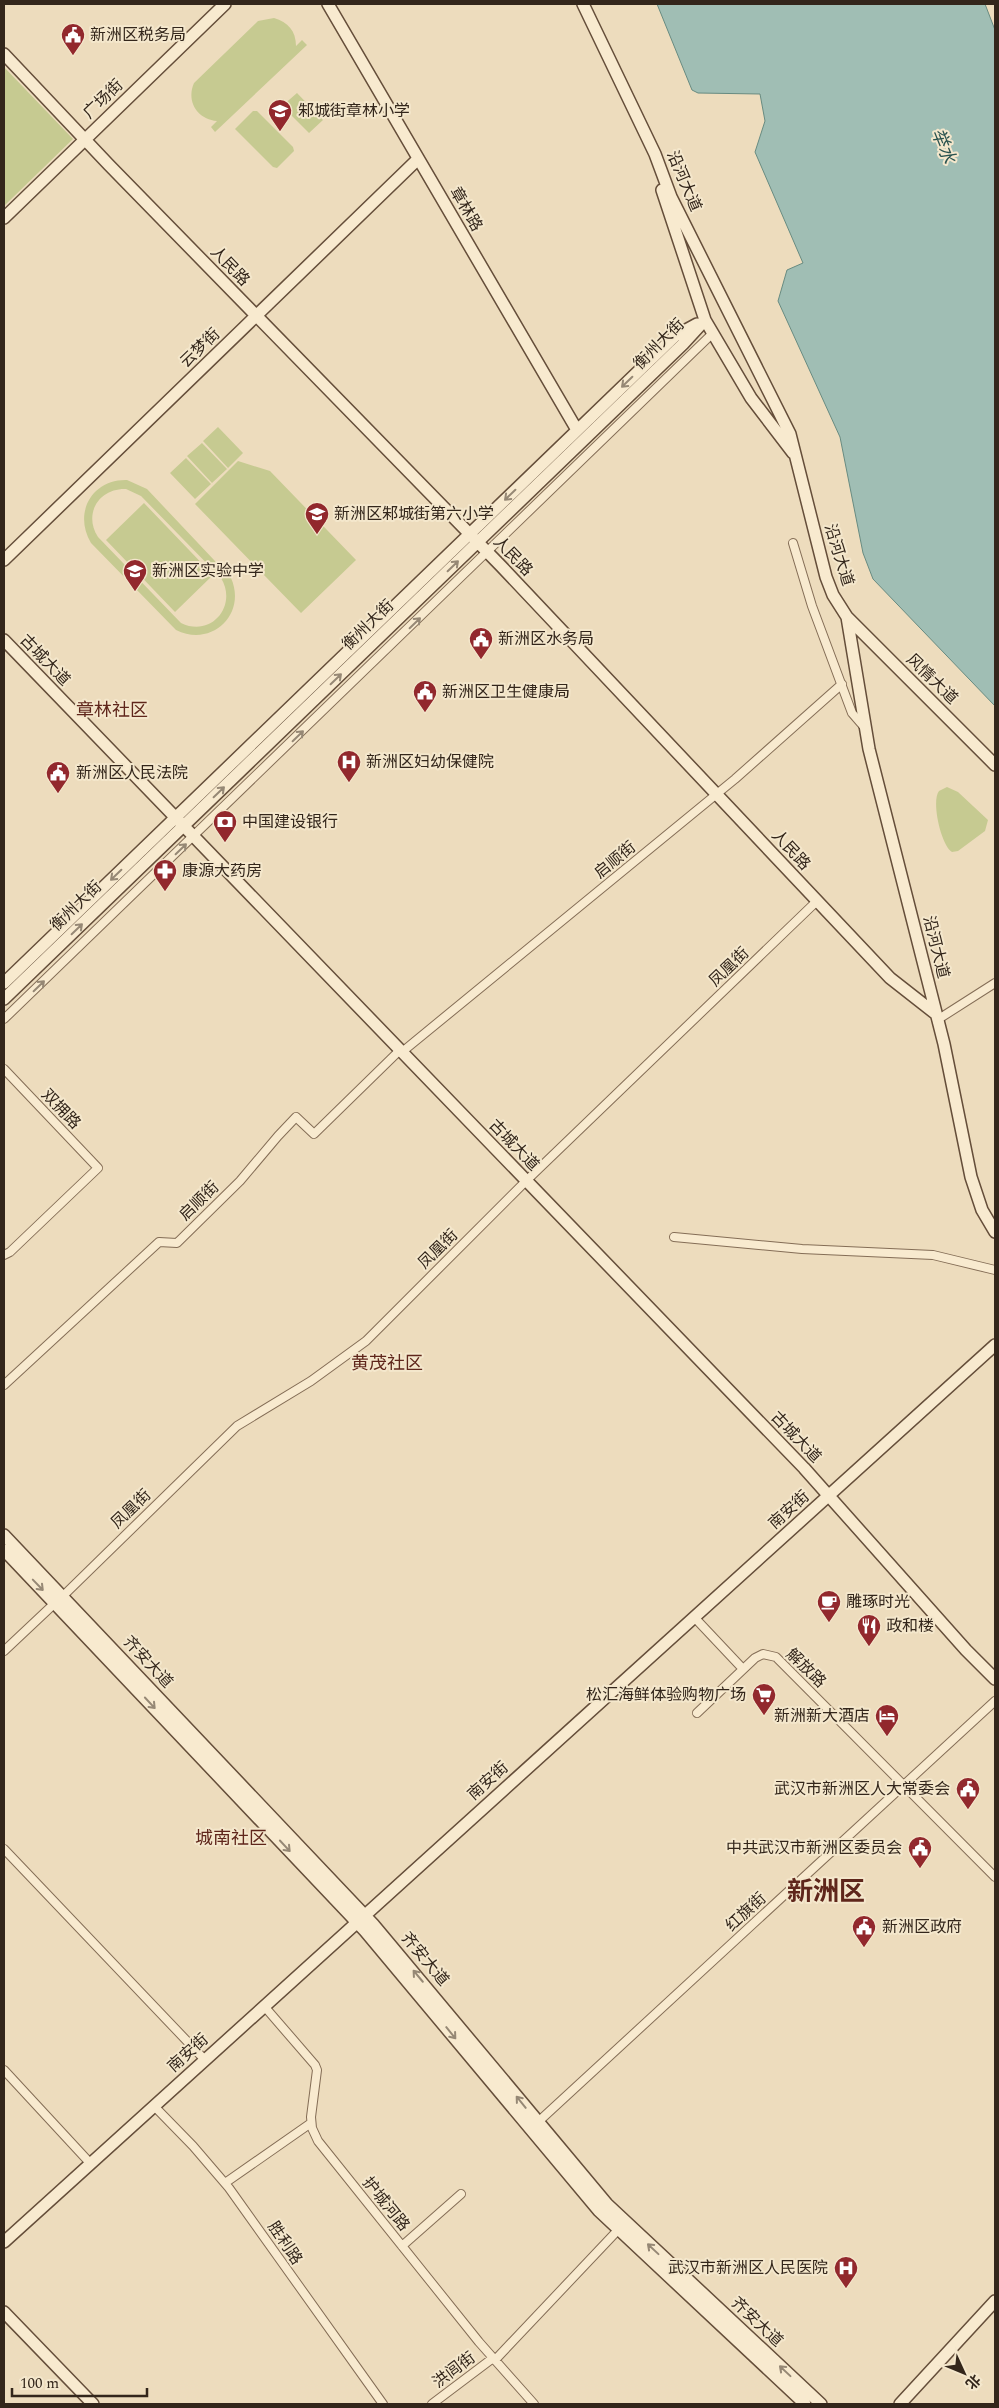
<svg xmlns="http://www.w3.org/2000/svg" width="999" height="2408" viewBox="0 0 999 2408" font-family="Spectral,'Noto Sans SC',serif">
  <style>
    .green { fill: #c6ca91; fill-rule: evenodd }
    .water { fill: #a0beb4; stroke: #688b81 }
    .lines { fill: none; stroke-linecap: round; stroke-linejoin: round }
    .street-casing { stroke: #846d56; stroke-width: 10 }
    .secondary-casing { stroke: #654e3a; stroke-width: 14 }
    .street { stroke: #f8eacf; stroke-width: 8 }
    .secondary { stroke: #f8eacf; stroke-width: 11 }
    .oneway { stroke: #968875 }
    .labels { text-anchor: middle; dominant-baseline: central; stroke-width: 4; stroke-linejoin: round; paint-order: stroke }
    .poi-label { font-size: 16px; fill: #33261b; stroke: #f4e7cc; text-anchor: start }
    .street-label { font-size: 16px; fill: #33261b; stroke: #f4e7cc }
    .water-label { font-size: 18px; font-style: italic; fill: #2a534f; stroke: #f4e7cc }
    .neighbourhood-label { font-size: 18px; fill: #5f261b; stroke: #f4e7cc }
    .town-label { font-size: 26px; font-weight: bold; fill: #5f261b; stroke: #f4e7cc }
  </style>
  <rect width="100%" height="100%" fill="#eddcbd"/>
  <!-- green -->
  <path class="green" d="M274 18C288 22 296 31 296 46L302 40 307 45 215 132 211 127 217 121C197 119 186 101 194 83L258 21Z
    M4 67 73 139 4 206Z
    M297 93 323 120 309 133 282 106Z
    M253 111H257L293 147 294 151 277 168 273 167 235 129Z
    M218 427 243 453 228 468 203 441Z
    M202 443 227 469 212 483 187 456Z
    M186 458 211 484 195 499 170 473Z
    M238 461 270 471 356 560 301 613 195 504Z
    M127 480 147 489 231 578C247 614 212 648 176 630L91 543C73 513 92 479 127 480ZM126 489 141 496 221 578C238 606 211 638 181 623L98 537C83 514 99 488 126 489Z
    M144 503 213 575 175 612 106 540Z
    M947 787 958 792 988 820 985 831 958 851 952 852C941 845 931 801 939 791Z"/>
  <!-- water -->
  <path class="water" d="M657 4H985L995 30V706L873 579 863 553 840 437 778 301 787 270 803 263 755 152 765 121 760 94 698 93 692 90Z"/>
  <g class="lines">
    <!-- street casing -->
    <g class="street-casing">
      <path id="street" d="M793 543 812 606 852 713 865 728
        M4 1019 713 333
        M937 1020 995 983
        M402 1052 735 779 842 684
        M4 1069 98 1168 10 1252 4 1255
        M674 1237 802 1249 933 1255 995 1270
        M4 1385 159 1242 177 1243 240 1181 278 1136 296 1117 314 1134 400 1050
        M63 1596 237 1426 311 1381 366 1341 526 1181 817 901
        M694 1617 743 1669
        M4 1651 55 1603
        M697 1713 755 1658 763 1654 776 1657 995 1877
        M4 1849 205 2060
        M264 2006 315 2065 317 2070 311 2117 312 2128 318 2141 479 2342 534 2404
        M4 2070 90 2163
        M154 2106 193 2146 229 2188 383 2404
        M538 2122 995 1701
        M225 2183 311 2123
        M402 2246 461 2194
        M495 2360 618 2230
        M432 2404 493 2358"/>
    </g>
    <!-- secondary casing -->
    <g class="secondary-casing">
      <path id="secondary" d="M328 4 577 430
        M583 4 655 154 671 197 790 434 826 577 833 595 847 617 869 749 944 1044 971 1177 982 1210 995 1232
        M4 54 109 165 501 566 890 978 936 1014
        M662 190 705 320 751 398 793 453
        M4 218 225 4
        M4 560 418 159
        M847 617 995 765
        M4 640 804 1468 966 1650 995 1679
        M4 983 675 336 697 324
        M4 999 683 344 705 320
        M4 1535 373 1924 607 2204 821 2404
        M4 1550 365 1931 599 2211 805 2404
        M4 2242 995 1345
        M4 2312 93 2404
        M900 2404 995 2301"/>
    </g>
    <!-- street -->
    <use href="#street" class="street"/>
    <!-- secondary -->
    <use href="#secondary" class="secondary"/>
  </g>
  <!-- one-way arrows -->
  <defs><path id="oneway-shaft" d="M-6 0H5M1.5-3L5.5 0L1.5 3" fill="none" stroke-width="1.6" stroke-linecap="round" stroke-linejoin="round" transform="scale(1.25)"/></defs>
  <g class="oneway">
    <use href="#oneway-shaft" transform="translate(627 382) rotate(136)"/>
    <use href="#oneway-shaft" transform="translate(510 495) rotate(136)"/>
    <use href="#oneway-shaft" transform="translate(453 566) rotate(-44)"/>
    <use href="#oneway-shaft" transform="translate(415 623) rotate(-44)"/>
    <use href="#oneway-shaft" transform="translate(336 679) rotate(-44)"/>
    <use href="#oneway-shaft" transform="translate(298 736) rotate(-44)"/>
    <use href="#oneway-shaft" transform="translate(219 792) rotate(-44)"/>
    <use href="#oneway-shaft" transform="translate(181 849) rotate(-44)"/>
    <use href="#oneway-shaft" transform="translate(116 875) rotate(136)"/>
    <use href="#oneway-shaft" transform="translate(77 929) rotate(-44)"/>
    <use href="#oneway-shaft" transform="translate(39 986) rotate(-44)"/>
    <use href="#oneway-shaft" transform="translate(38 1585) rotate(46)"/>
    <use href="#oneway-shaft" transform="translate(150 1703) rotate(47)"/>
    <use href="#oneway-shaft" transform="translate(285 1846) rotate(47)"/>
    <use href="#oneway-shaft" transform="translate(418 1976) rotate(-130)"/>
    <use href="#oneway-shaft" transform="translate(451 2033) rotate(51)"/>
    <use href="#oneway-shaft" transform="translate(521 2102) rotate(-129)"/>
    <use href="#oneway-shaft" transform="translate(653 2249) rotate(-137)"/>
    <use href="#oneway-shaft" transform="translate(785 2371) rotate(-137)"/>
  </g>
  <!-- icons -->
  <defs>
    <g id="civic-pin" transform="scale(1.25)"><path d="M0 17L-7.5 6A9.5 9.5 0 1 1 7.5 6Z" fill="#92282d" stroke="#f4e7cc"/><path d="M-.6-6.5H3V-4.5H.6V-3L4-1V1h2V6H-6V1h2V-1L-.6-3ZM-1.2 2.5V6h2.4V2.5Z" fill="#fff"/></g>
    <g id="school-pin" transform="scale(1.25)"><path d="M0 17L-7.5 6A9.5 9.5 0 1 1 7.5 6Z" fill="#92282d" stroke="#f4e7cc"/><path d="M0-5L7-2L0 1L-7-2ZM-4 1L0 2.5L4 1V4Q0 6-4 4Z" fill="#fff"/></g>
    <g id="hospital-pin" transform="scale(1.25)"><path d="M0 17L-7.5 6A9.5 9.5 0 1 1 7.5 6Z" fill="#92282d" stroke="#f4e7cc"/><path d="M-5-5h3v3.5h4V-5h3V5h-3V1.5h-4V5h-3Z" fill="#fff"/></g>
    <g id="bank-pin" transform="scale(1.25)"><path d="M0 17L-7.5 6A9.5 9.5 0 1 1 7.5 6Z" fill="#92282d" stroke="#f4e7cc"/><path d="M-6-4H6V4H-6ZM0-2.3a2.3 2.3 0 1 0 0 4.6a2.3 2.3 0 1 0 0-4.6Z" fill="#fff"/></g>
    <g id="pharmacy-pin" transform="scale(1.25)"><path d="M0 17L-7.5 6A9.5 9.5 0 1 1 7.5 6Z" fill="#92282d" stroke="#f4e7cc"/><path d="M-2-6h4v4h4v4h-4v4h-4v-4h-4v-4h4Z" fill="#fff"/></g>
    <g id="cafe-pin" transform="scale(1.25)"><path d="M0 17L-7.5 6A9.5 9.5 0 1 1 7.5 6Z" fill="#92282d" stroke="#f4e7cc"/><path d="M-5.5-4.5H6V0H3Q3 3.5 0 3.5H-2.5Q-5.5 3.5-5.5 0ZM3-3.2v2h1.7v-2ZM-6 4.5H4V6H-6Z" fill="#fff"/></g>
    <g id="restaurant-pin" transform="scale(1.25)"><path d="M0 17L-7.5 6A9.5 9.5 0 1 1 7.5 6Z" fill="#92282d" stroke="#f4e7cc"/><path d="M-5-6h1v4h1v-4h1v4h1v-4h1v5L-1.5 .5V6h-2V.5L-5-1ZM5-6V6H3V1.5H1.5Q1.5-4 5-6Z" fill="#fff"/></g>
    <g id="supermarket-pin" transform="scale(1.25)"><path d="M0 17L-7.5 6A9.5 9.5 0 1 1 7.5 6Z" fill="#92282d" stroke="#f4e7cc"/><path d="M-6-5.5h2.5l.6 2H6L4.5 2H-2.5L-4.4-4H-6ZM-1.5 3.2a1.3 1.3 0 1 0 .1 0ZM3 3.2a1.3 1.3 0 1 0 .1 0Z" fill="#fff"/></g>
    <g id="hotel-pin" transform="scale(1.25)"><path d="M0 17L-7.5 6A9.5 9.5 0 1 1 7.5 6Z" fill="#92282d" stroke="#f4e7cc"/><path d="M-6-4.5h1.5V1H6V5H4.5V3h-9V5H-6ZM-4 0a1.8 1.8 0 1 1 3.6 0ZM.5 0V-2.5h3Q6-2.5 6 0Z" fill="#fff"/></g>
  </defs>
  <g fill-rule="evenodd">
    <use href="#civic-pin" x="73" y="35"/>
    <use href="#school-pin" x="280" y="111"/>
    <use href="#school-pin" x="317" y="514"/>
    <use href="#school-pin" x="135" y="571"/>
    <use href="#civic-pin" x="481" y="639"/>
    <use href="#civic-pin" x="425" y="692"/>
    <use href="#hospital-pin" x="349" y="762"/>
    <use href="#civic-pin" x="58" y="773"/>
    <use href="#bank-pin" x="225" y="822"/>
    <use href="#pharmacy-pin" x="165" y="871"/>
    <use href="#cafe-pin" x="829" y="1602"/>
    <use href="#restaurant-pin" x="869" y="1626"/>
    <use href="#supermarket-pin" x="764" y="1695"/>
    <use href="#hotel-pin" x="887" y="1716"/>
    <use href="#civic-pin" x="968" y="1789"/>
    <use href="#civic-pin" x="920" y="1848"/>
    <use href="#civic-pin" x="864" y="1927"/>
    <use href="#hospital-pin" x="846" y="2268"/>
  </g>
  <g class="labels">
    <!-- poi labels -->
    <g class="poi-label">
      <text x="90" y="35">新洲区税务局</text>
      <text x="298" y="111">邾城街章林小学</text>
      <text x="334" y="514">新洲区邾城街第六小学</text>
      <text x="152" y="571">新洲区实验中学</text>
      <text x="498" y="639">新洲区水务局</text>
      <text x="442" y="692">新洲区卫生健康局</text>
      <text x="366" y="762">新洲区妇幼保健院</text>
      <text x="76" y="773">新洲区人民法院</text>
      <text x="242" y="822">中国建设银行</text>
      <text x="182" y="871">康源大药房</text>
      <text x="846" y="1602">雕琢时光</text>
      <text x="886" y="1626">政和楼</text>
      <text x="746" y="1695" text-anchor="end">松汇海鲜体验购物广场</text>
      <text x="870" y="1716" text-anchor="end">新洲新大酒店</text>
      <text x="950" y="1789" text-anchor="end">武汉市新洲区人大常委会</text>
      <text x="902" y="1848" text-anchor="end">中共武汉市新洲区委员会</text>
      <text x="882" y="1927">新洲区政府</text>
      <text x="828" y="2268" text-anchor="end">武汉市新洲区人民医院</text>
    </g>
    <!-- street labels -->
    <g class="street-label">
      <text transform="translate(103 99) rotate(-44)">广场街</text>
      <text transform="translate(684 181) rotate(67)">沿河大道</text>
      <text transform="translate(466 209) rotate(60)">章林路</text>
      <text transform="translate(230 266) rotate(46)">人民路</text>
      <text transform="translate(659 344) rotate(-45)">衡州大街</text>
      <text transform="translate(200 348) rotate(-44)">云梦街</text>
      <text transform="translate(839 555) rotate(73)">沿河大道</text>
      <text transform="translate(513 556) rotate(46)">人民路</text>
      <text transform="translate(368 625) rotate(-44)">衡州大街</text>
      <text transform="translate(45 660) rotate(46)">古城大道</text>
      <text transform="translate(932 679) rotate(44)">风情大道</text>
      <text transform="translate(791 850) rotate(47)">人民路</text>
      <text transform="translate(615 860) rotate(-39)">启顺街</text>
      <text transform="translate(76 906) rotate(-44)">衡州大街</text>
      <text transform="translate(936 947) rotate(76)">沿河大道</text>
      <text transform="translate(729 967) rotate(-44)">凤凰街</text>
      <text transform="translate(61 1109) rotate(46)">双拥路</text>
      <text transform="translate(514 1145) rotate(46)">古城大道</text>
      <text transform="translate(199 1201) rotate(-44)">启顺街</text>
      <text transform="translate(438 1249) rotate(-45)">凤凰街</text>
      <text transform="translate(796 1437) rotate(46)">古城大道</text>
      <text transform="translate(131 1509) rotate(-44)">凤凰街</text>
      <text transform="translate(789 1510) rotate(-42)">南安街</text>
      <text transform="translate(148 1662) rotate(47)">齐安大道</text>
      <text transform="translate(806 1668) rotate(44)">解放路</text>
      <text transform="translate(488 1781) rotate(-42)">南安街</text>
      <text transform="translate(746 1912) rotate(-43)">红旗街</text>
      <text transform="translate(425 1959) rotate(50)">齐安大道</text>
      <text transform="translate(188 2053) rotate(-42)">南安街</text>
      <text transform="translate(386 2204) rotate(51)">护城河路</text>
      <text transform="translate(285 2243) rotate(56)">胜利路</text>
      <text transform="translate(757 2322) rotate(43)">齐安大道</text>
      <text transform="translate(454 2370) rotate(-37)">洪闾街</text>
    </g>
    <!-- water labels -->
    <g class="water-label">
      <text transform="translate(943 146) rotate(68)">举水</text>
    </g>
    <!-- neighbourhood labels -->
    <g class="neighbourhood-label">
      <text x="112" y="710">章林社区</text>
      <text x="387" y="1363">黄茂社区</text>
      <text x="231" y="1838">城南社区</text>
    </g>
    <!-- town labels -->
    <g class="town-label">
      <text x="826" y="1892">新洲区</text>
    </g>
  </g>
  <!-- border -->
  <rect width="999" height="2408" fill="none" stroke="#33261b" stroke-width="10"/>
  <!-- north arrow -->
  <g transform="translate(964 2373) rotate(134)" stroke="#f4e7cc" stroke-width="4" paint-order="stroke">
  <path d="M0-4L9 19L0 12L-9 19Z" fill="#33261b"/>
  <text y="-8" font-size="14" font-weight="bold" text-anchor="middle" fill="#33261b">北</text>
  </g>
  <!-- scale -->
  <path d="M12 2388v8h135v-8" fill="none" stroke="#33261b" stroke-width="2.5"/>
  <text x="20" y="2388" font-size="15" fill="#33261b" stroke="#f4e7cc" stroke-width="4" paint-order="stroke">100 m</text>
</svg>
